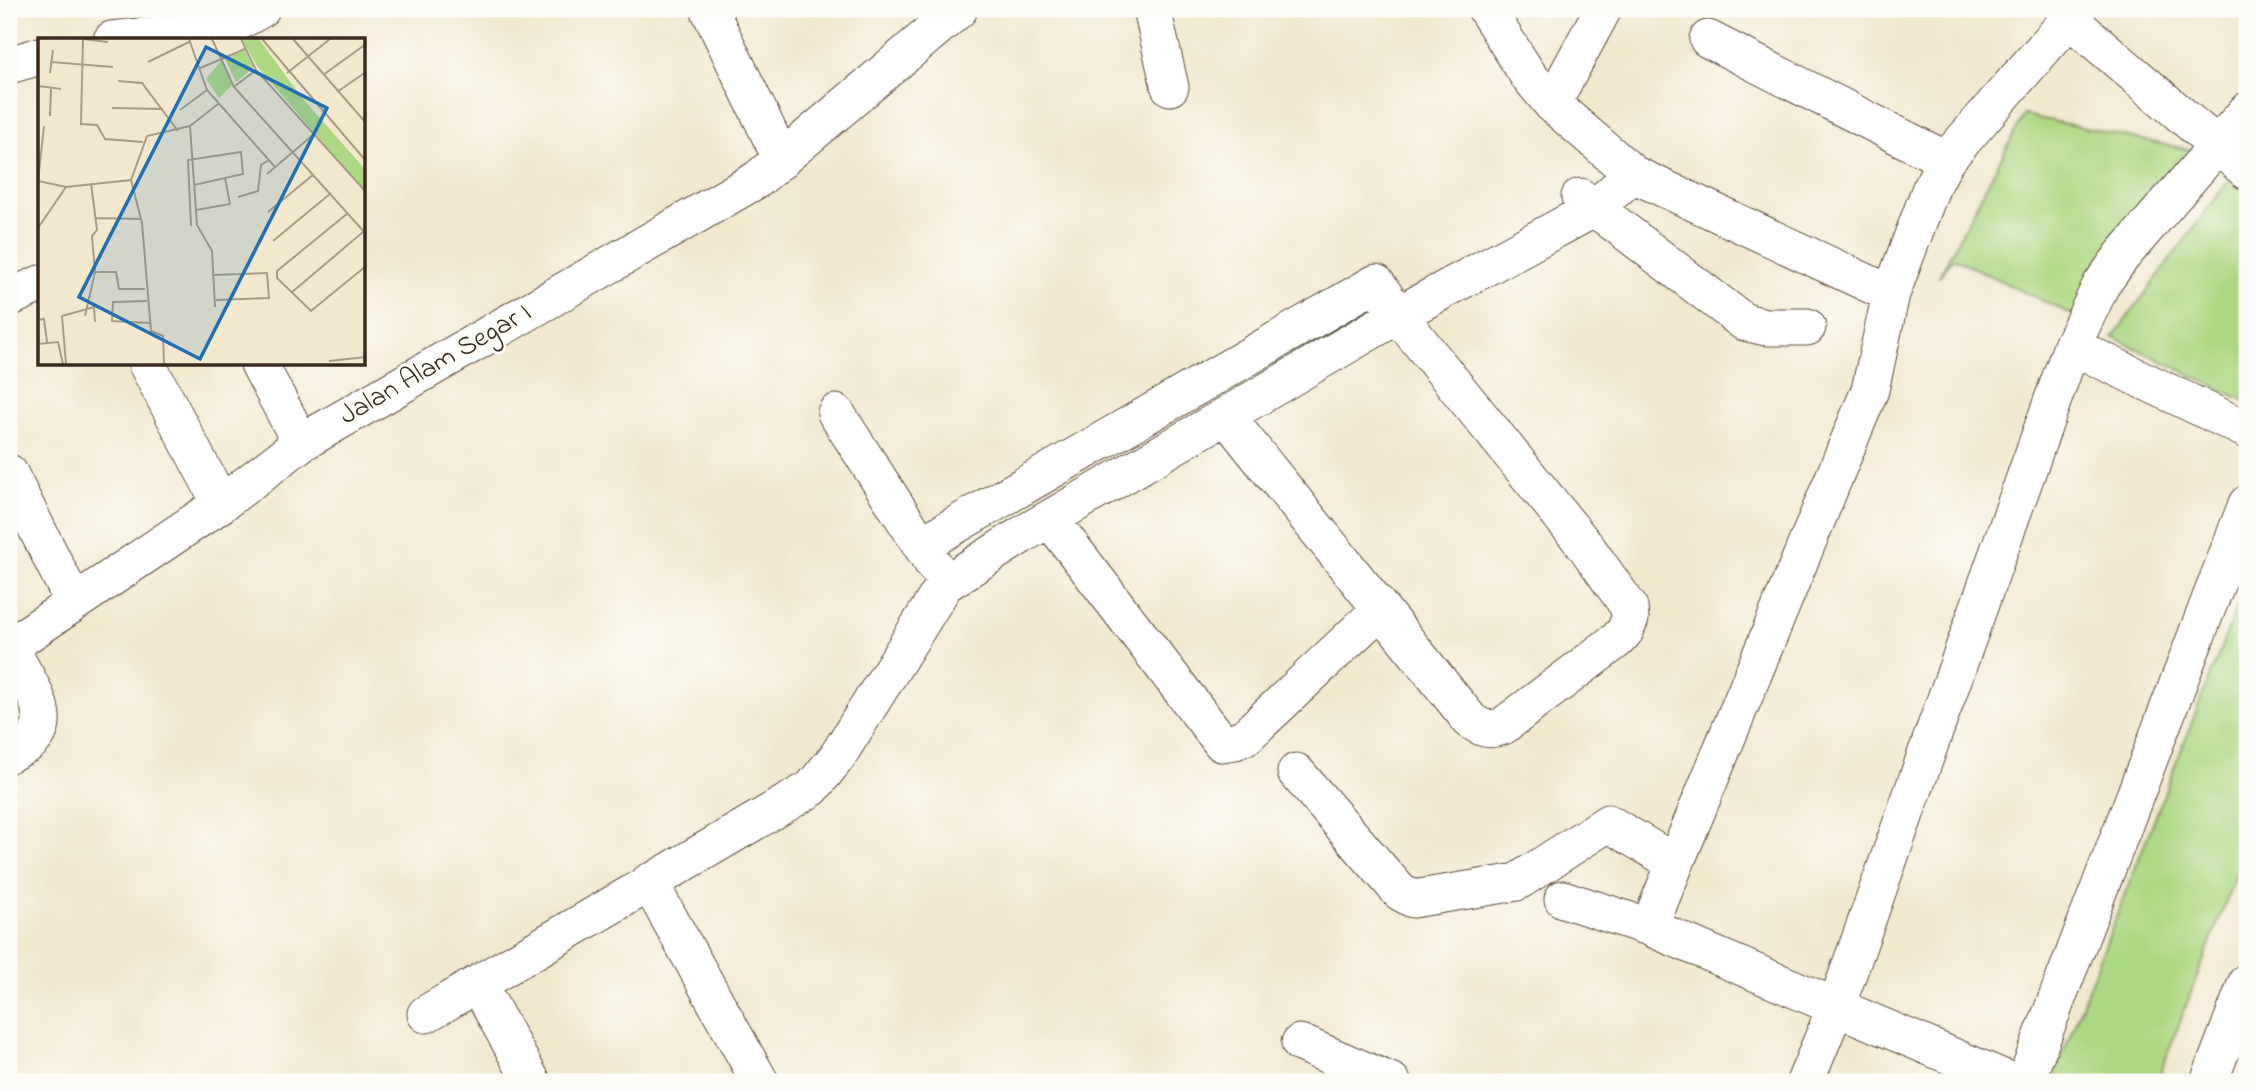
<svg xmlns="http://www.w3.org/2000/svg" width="2256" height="1091" viewBox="0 0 2256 1091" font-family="'Indie Flower',sans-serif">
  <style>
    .green { fill: #add883; stroke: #748150; stroke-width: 2 }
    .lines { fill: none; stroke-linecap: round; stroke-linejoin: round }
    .minor-casing { stroke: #564638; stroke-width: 39 }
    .minor { stroke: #fff; stroke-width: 37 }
    .labels { text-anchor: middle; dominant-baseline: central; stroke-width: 6; stroke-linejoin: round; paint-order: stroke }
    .street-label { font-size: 28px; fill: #3b2a1e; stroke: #fdfcf7 }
    .inset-road { fill: none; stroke: #a89c88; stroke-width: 2 }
    .view { fill: #1f6fb2; fill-opacity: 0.15; stroke: #1f6fb2; stroke-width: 3.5 }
    .inset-edge { fill: none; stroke: #3b2a1e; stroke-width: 3.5 }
  </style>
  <rect width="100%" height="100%" fill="#fdfcf7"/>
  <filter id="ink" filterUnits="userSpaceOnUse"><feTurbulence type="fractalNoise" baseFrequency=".0143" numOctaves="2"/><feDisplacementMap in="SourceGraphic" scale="14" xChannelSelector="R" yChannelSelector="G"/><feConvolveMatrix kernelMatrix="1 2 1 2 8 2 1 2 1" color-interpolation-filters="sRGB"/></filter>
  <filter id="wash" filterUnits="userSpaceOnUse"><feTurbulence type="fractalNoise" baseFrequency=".00686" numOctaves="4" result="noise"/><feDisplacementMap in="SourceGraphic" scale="28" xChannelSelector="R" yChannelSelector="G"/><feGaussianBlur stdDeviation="1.57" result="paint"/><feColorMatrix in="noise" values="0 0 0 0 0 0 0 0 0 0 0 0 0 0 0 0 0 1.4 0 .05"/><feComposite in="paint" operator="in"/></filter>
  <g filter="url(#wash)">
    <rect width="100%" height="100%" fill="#f1e8ce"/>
    <!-- green -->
    <path class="green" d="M2024 115 2219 156 2087 322 1953 258 1938 278Z
      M2233 175 2247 185V402L2113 337Z
      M2247 581V846L2157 1082H2052Z"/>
  </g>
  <g filter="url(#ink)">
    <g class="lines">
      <!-- minor casing -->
      <g class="minor-casing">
        <path id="minor" d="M709 9 782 160
          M1152 9 1170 87
          M1486 9 1528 75 1552 104 1633 174 1891 294
          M2068 18 2247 171
          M1708 39 1946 160
          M112 40 206 30 234 24 261 9
          M9 65 40 56
          M1552 104 1603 9
          M1580 197 1744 322 1766 327H1807
          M9 298 40 284
          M2072 346 2247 430
          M147 364 221 504
          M259 364 301 443
          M836 413 934 565
          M9 473 74 603
          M1050 519 1222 743 1235 741 1246 736 1380 610
          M921 545 1376 283 1398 315 1587 548 1629 607 1630 619 1625 631 1617 640 1503 726C1489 731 1482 729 1470 720L1226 416
          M9 754C15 750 23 747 29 743 58 720 27 681 15 657V648L22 638 221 504 301 443 758 179 959 9
          M1296 772 1400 892 1413 899 1517 882 1608 823 1675 863
          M649 882 760 1082
          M1563 899 1649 927 2012 1082
          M1649 927 1870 390 1891 294 1931 188 1946 160 2078 9
          M478 984 532 1082
          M426 1014 812 788 837 757 945 584 1020 536 1398 315 1595 208 1633 174
          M1300 1043 1392 1082
          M1805 1082 1836 1007 2072 346 2101 285 2122 256 2247 111
          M2025 1082 2247 504
          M2209 1082 2247 982"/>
      </g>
      <!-- minor -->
      <use href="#minor" class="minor"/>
    </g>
  </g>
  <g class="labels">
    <!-- street labels -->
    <g class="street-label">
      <text transform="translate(436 365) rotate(-30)">Jalan Alam Segar I</text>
    </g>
  </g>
  <!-- overview -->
  <g transform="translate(38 38)">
    <rect width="327" height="327" fill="#f1e8ce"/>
    <path d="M204 1H221L264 60 327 131V154L219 28ZM206 10 216 29 198 44 187 21ZM184 22 195 46 181 60 168 41Z" fill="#add883"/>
    <path class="inset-road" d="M45 1 43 86 59 87 67 101 105 104M45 1 70 4M151 1 169 52 237 129M174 1 196 49 328 196M203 1 218 32 328 154M224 1 328 123M255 1 328 85M0 11V43M13 24 75 29M110 24 151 4M160 31 207 11M12 35 15 12M249 35 292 1M285 37 328 6M80 43 104 45 140 93M0 48 23 51M197 48 218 32M299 54 328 34M74 70 125 71M142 72 169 52M12 78 13 51M6 88 0 143 28 149M152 88 159 187 174 213 177 269M229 136 276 96M93 142 104 185 113 293 125 298 126 326M200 159 220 153 223 127 231 122M158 172 192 166 187 140M230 174 276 136M310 175 239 233V240L273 273 328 228M57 180 103 181M153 188 150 122 203 114 205 136 156 147M0 190 28 149 93 142 109 98 152 88 180 66M235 203 293 155M57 234H78L81 251H107M175 237 229 235 231 260 178 262M253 255 325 194M109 263 75 264 74 283 112 285M47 278 57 234 54 198 59 192 53 145M0 282 6 281 9 304M0 306 20 304 25 326M291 323 328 319M28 326 24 278 56 269 57 284"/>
    <path class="view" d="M168 9 289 70 162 321 41 259Z"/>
    <rect width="327" height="327" class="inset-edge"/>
  </g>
  <!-- margin -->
  <rect width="2256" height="1091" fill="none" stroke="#fdfcf7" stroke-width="35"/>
</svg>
